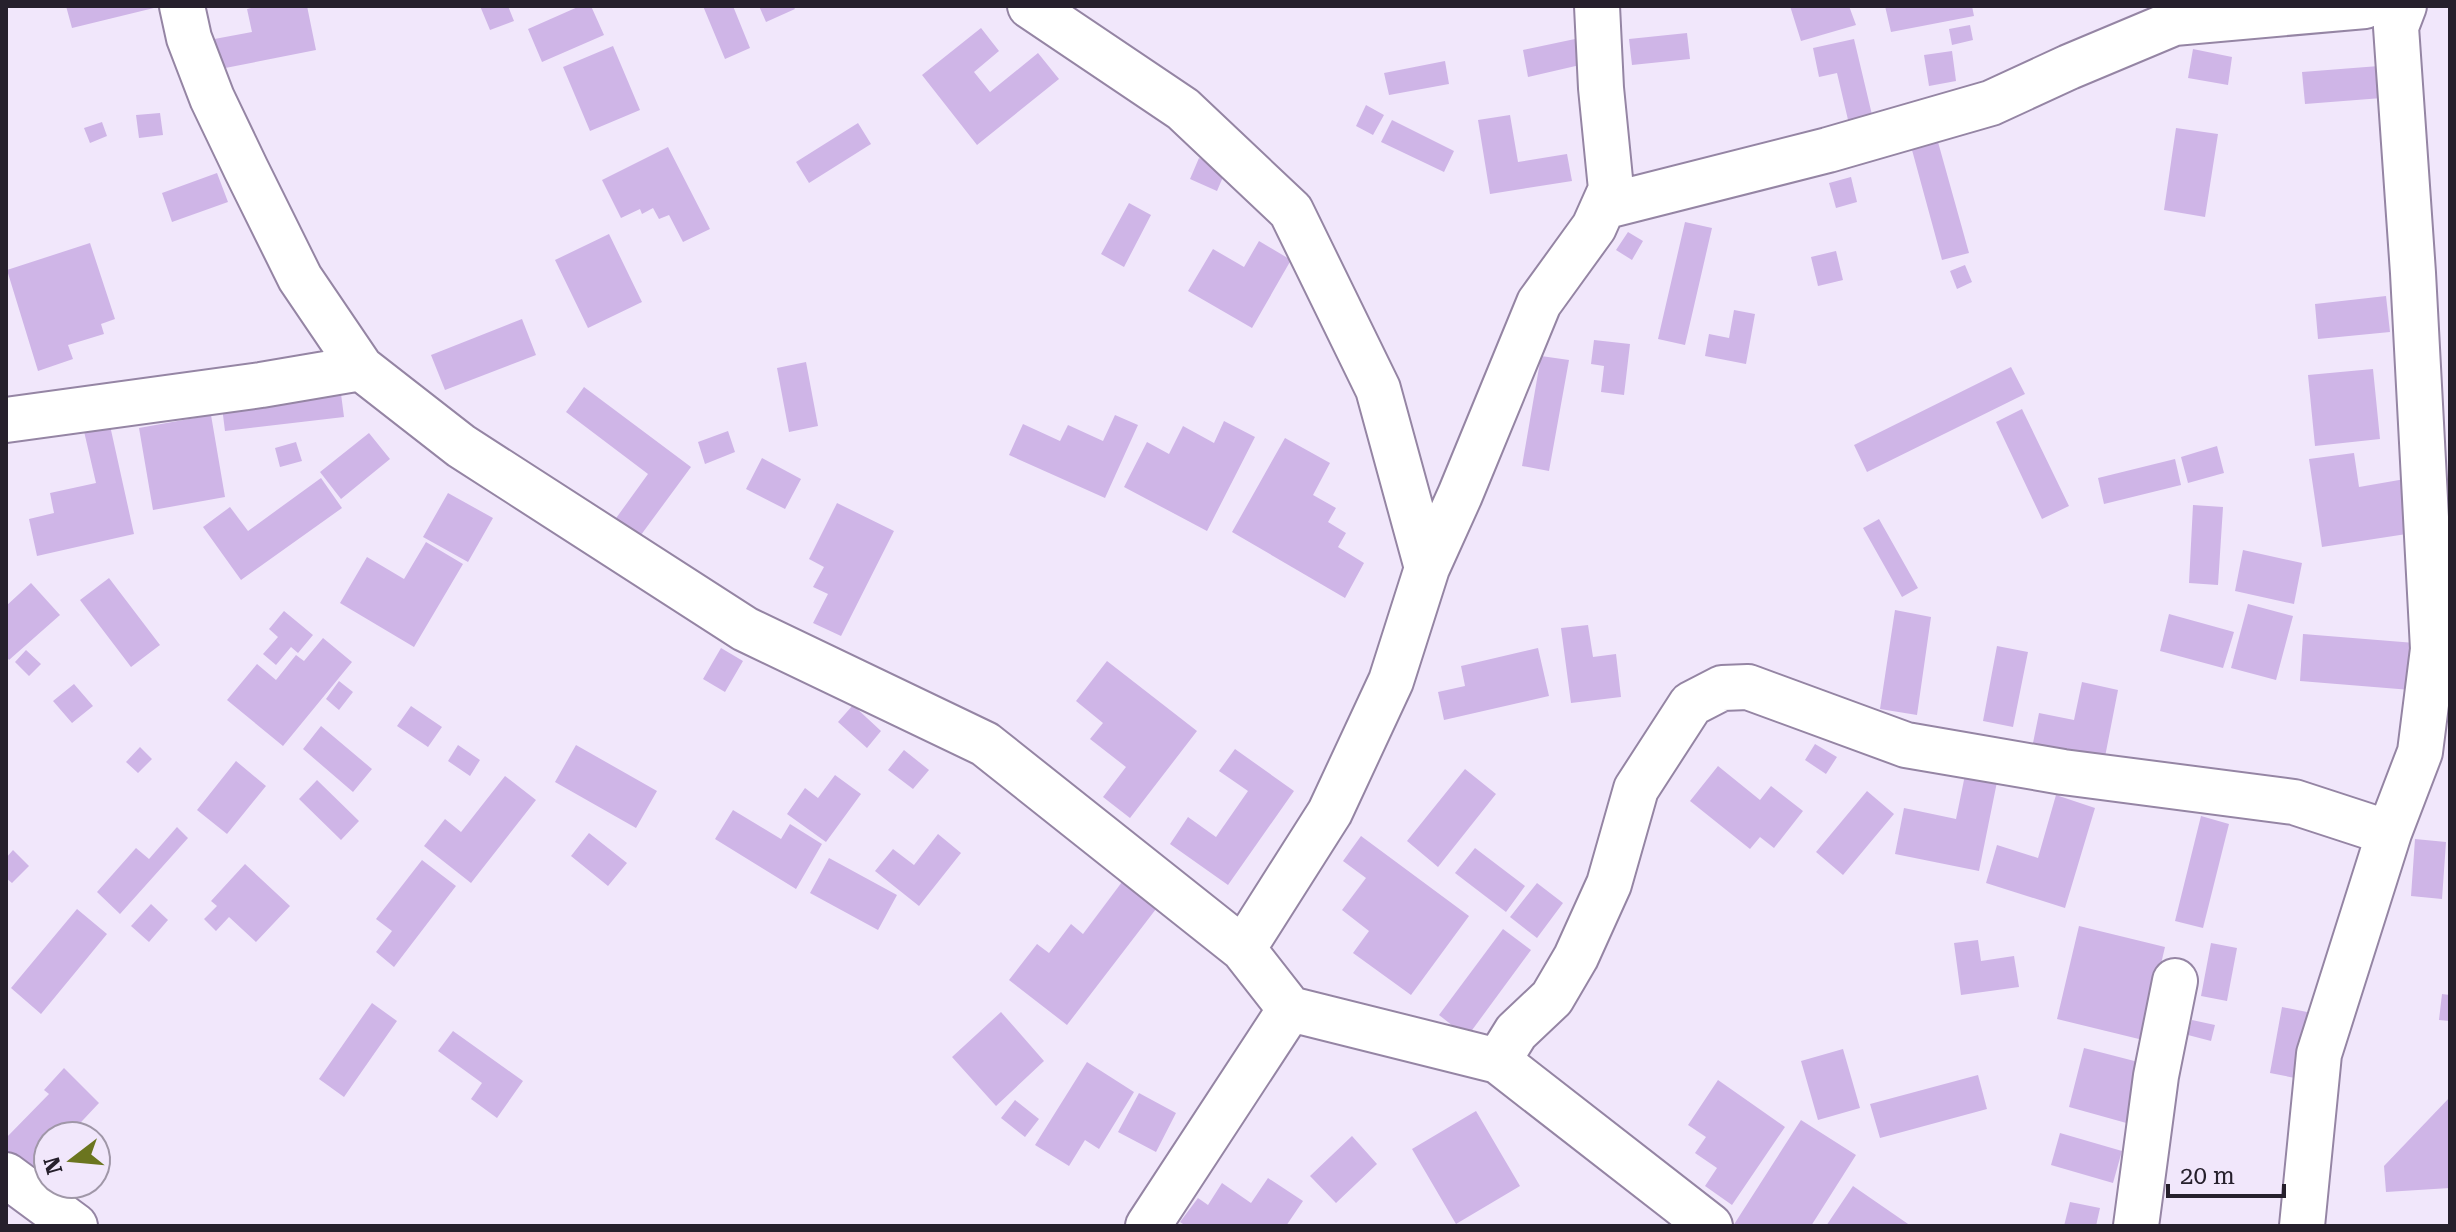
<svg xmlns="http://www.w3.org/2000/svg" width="2456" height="1232" viewBox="0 0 2456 1232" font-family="'Roboto Serif',serif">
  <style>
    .building { fill: #cfb5e7 }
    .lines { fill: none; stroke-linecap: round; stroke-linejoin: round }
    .minor-casing { stroke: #9585a4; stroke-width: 48 }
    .minor { stroke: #fff; stroke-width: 44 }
  </style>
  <rect width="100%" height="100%" fill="#f1e7fb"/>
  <!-- building -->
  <path class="building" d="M66 6H158V7L72 28Z
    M259 6H307L316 50 215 70 209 40 252 32 247 9Z
    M480 6H508L514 21 490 30Z
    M580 6H591L604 35 542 62 528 29Z
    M703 6H733L750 48 725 59Z
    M759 6H793L795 9 766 22Z
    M1790 6H1849L1856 25 1801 41Z
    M1885 6H1972L1974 16 1891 32Z
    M1970 25 1973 40 1952 45 1949 29Z
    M981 28 999 51 974 72 990 92 1038 53 1059 79 977 145 922 75Z
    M1687 33 1690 59 1632 65 1629 39Z
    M1575 39 1580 65 1528 77 1523 50Z
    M1854 39 1873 119 1849 124 1837 73 1819 77 1813 48Z
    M613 46 640 110 590 131 563 67Z
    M2193 49 2232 57 2228 85 2188 78Z
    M1952 51 1956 81 1929 86 1924 55Z
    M1445 61 1449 84 1389 95 1384 73Z
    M2379 66 2382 98 2305 104 2302 72Z
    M1366 105 1384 115 1373 135 1356 126Z
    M160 113 163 135 139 138 136 115Z
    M1510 115 1518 162 1567 154 1572 181 1490 194 1478 120Z
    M1392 120 1454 151 1444 172 1381 142Z
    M102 122 107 136 90 143 84 128Z
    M858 123 871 144 809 183 796 162Z
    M2176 128 2218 134 2205 217 2164 210Z
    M1938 142 1969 253 1942 260 1912 150Z
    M668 147 710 229 683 242 669 215 659 219 653 208 642 214 640 209 621 218 602 180Z
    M1199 158 1226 170 1217 191 1190 179Z
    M217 173 228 202 172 222 162 193Z
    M1851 177 1857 202 1836 208 1829 183Z
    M1129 203 1151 215 1124 267 1101 254Z
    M1685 222 1712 228 1685 345 1658 339Z
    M1628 232 1643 241 1632 260 1616 250Z
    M609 234 642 302 588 328 555 260Z
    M1259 241 1291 260 1252 328 1188 291 1213 249 1244 267Z
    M90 243 115 319 101 324 104 334 68 345 73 359 38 371 7 270Z
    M1836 251 1843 280 1818 286 1811 257Z
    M1965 265 1972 282 1957 289 1950 271Z
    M2386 296 2390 332 2318 339 2315 304Z
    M1734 310 1755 314 1746 364 1705 356 1709 334 1729 338Z
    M522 319 536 355 445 390 431 355Z
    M1594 340 1630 344 1624 395 1601 392 1604 366 1591 364Z
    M1541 356 1569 360 1549 471 1522 466Z
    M806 362 818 426 789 432 777 368Z
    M2011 367 2025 394 1867 472 1854 445Z
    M2373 369 2380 439 2315 446 2308 375Z
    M340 386 344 417 225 431 221 399Z
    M584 387 691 467 638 539 614 521 648 474 566 412Z
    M2022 409 2069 506 2042 519 1996 422Z
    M211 415 225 497 153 510 139 428Z
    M1115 415 1138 425 1105 498 1009 455 1023 424 1060 441 1068 425 1103 441Z
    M109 421 134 534 37 556 29 519 54 513 50 493 96 483 83 427Z
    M1224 421 1255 437 1207 531 1124 487 1147 442 1169 454 1183 426 1214 443Z
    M728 431 735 452 705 464 698 442Z
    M369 433 390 459 341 499 320 472Z
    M1285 438 1330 463 1313 495 1336 508 1328 522 1346 533 1338 547 1364 563 1345 598 1232 532Z
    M296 442 302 461 280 467 275 448Z
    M2217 446 2224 473 2188 483 2181 457Z
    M2354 453 2359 487 2405 479 2413 533 2322 547 2309 459Z
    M762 458 801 479 785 509 746 489Z
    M2175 459 2181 485 2104 504 2098 478Z
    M321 478 342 508 241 580 203 527 230 507 248 531Z
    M448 493 493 518 468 562 423 537Z
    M837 503 894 531 841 636 813 623 828 594 813 587 824 567 809 559Z
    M2193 505 2223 507 2218 585 2189 583Z
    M1879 519 1918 588 1902 597 1863 528Z
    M426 542 463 564 414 647 340 603 367 557 404 579Z
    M2243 550 2302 563 2294 604 2235 591Z
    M109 578 160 645 131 667 80 600Z
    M31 583 60 615 9 660 6 656V606Z
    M2248 604 2293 616 2276 680 2231 668Z
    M1895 610 1931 617 1917 715 1880 709Z
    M284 611 313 635 298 653 291 647 276 665 263 654 278 637 269 629Z
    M2169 614 2234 632 2223 668 2160 651Z
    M1588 625 1593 657 1616 654 1621 697 1571 703 1561 628Z
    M2303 634 2415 643 2411 690 2300 681Z
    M323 638 352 662 283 746 227 700 257 664 276 680 296 655 304 661Z
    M1997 646 2028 652 2013 727 1983 721Z
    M721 648 743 661 725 692 703 679Z
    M1538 648 1549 696 1444 720 1438 692 1465 686 1461 666Z
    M26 650 41 664 29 676 15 662Z
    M1107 661 1197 731 1130 818 1103 797 1126 767 1090 739 1103 723 1076 701Z
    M339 681 353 692 339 710 326 699Z
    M2082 682 2118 690 2104 762 2032 748 2039 713 2074 720Z
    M74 684 93 706 72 723 53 701Z
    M853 705 881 731 867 748 838 722Z
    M411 706 442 727 428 747 397 726Z
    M321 726 372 769 353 792 303 749Z
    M1815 744 1837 757 1826 774 1805 760Z
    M458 745 480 760 470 776 448 761Z
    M576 745 657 791 636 828 555 782Z
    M140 747 152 759 138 773 126 762Z
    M1235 749 1294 791 1228 885 1170 844 1188 817 1216 837 1248 791 1219 771Z
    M904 750 929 770 913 789 888 770Z
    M236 761 266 786 227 834 197 810Z
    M1718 766 1760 800 1771 786 1803 811 1774 848 1760 837 1750 849 1690 801Z
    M1465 769 1496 794 1438 867 1407 841Z
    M835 775 861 794 826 842 787 814 805 788 818 798Z
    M1965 775 1997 782 1979 871 1895 854 1904 808 1956 819Z
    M505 776 536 800 471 883 424 846 445 819 461 832Z
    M317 780 359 821 341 840 299 799Z
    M1867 791 1894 814 1843 875 1816 852Z
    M2056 795 2095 808 2065 908 1986 883 1997 845 2038 858Z
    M733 810 781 839 790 824 822 844 796 889 715 839Z
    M2201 816 2229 824 2203 928 2175 921Z
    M177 827 188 838 120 914 97 892 136 848 149 859Z
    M589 833 627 863 608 886 571 856Z
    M938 834 961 853 919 906 875 871 893 849 914 865Z
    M1361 836 1469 916 1411 995 1353 953 1369 931 1342 910 1366 878 1343 861Z
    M2415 839 2446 842 2442 899 2411 896Z
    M1475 848 1525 886 1506 912 1455 873Z
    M13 850 29 866 12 883 6 878V858Z
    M829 858 897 895 878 930 810 893Z
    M422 860 456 886 394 967 376 952 392 931 376 919Z
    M245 864 290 906 256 942 229 917 216 931 204 919 217 906 211 901Z
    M1122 882 1156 909 1067 1025 1009 980 1037 944 1049 953 1071 924 1083 934Z
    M1537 883 1563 903 1537 938 1510 917Z
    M151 904 168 920 149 942 131 926Z
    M77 909 107 934 41 1014 11 988Z
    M2079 926 2165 947 2143 1040 2057 1019Z
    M1503 929 1531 950 1467 1037 1439 1015Z
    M1978 940 1981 961 2014 956 2019 987 1961 995 1954 943Z
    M2211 943 2237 948 2227 1001 2201 996Z
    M2442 994 2450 995V1021L2439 1020Z
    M372 1003 397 1021 344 1097 319 1079Z
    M2282 1007 2312 1013 2300 1079 2270 1073Z
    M1001 1012 1044 1061 996 1106 952 1057Z
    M2192 1020 2215 1025 2211 1041 2188 1035Z
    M453 1031 523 1081 497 1118 471 1099 482 1083 438 1051Z
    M2084 1048 2146 1064 2130 1124 2069 1107Z
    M1843 1049 1860 1108 1818 1120 1801 1061Z
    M1087 1062 1134 1092 1099 1149 1085 1140 1069 1166 1035 1145Z
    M64 1068 99 1103 68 1136H48V1157L28 1178 6 1157V1138L49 1094 44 1090Z
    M1978 1075 1987 1109 1880 1138 1870 1104Z
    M1718 1080 1785 1127 1732 1205 1705 1186 1717 1168 1695 1153 1706 1137 1688 1125Z
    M1139 1093 1176 1113 1156 1152 1118 1132Z
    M2450 1097V1188L2386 1192 2384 1166Z
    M1015 1100 1039 1119 1025 1137 1001 1118Z
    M1476 1111 1520 1186 1456 1224 1412 1149Z
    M1801 1120 1856 1155 1811 1226H1733Z
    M2060 1133 2122 1151 2113 1183 2051 1165Z
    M1352 1136 1377 1164 1336 1203 1310 1176Z
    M1268 1178 1303 1201 1286 1226H1186L1180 1222 1198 1198 1208 1205 1222 1183 1251 1203Z
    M1853 1186 1911 1226H1826Z
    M2070 1202 2100 1208 2096 1226H2064Z"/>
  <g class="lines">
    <!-- minor casing -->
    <g class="minor-casing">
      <path id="minor" d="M182 6 189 38 212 98 246 169 300 278 361 368 461 446 745 629 985 744 1243 949 1290 1009 1498 1061 1710 1226
        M1030 6 1183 109 1291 211 1378 389 1427 568
        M1603 207 1828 150 1991 103 2069 67 2174 23 2365 6
        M6 420 261 385 361 368
        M1243 949 1330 812 1391 681 1427 568 1460 495 1539 303 1594 227 1611 189 1601 88 1597 6
        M1498 1061 1516 1032 1552 998 1576 957 1609 884 1636 789 1691 704 1722 688 1748 687 1906 745 2063 772 2294 802 2389 833
        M6 1175 75 1226
        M1148 1226 1290 1009
        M2136 1226 2156 1076 2175 981
        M2302 1226 2319 1054 2389 833 2420 752 2433 649 2413 273 2396 27 2404 6"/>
    </g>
    <!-- minor -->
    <use href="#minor" class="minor"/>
  </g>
  <!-- border -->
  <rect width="2456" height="1232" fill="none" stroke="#26202c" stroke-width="16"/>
  <!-- north arrow -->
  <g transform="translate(72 1160) rotate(254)"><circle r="38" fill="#f1e7fb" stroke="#a097a8" stroke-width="2"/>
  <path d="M0-6L14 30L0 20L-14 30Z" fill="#6b751f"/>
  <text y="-12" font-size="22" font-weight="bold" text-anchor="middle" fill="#26202c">N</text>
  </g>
  <!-- scale -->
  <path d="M2168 1184v12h116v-12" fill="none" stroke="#26202c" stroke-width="4"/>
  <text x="2180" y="1184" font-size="24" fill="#26202c" stroke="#f1e7fb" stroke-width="6" paint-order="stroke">20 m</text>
</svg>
